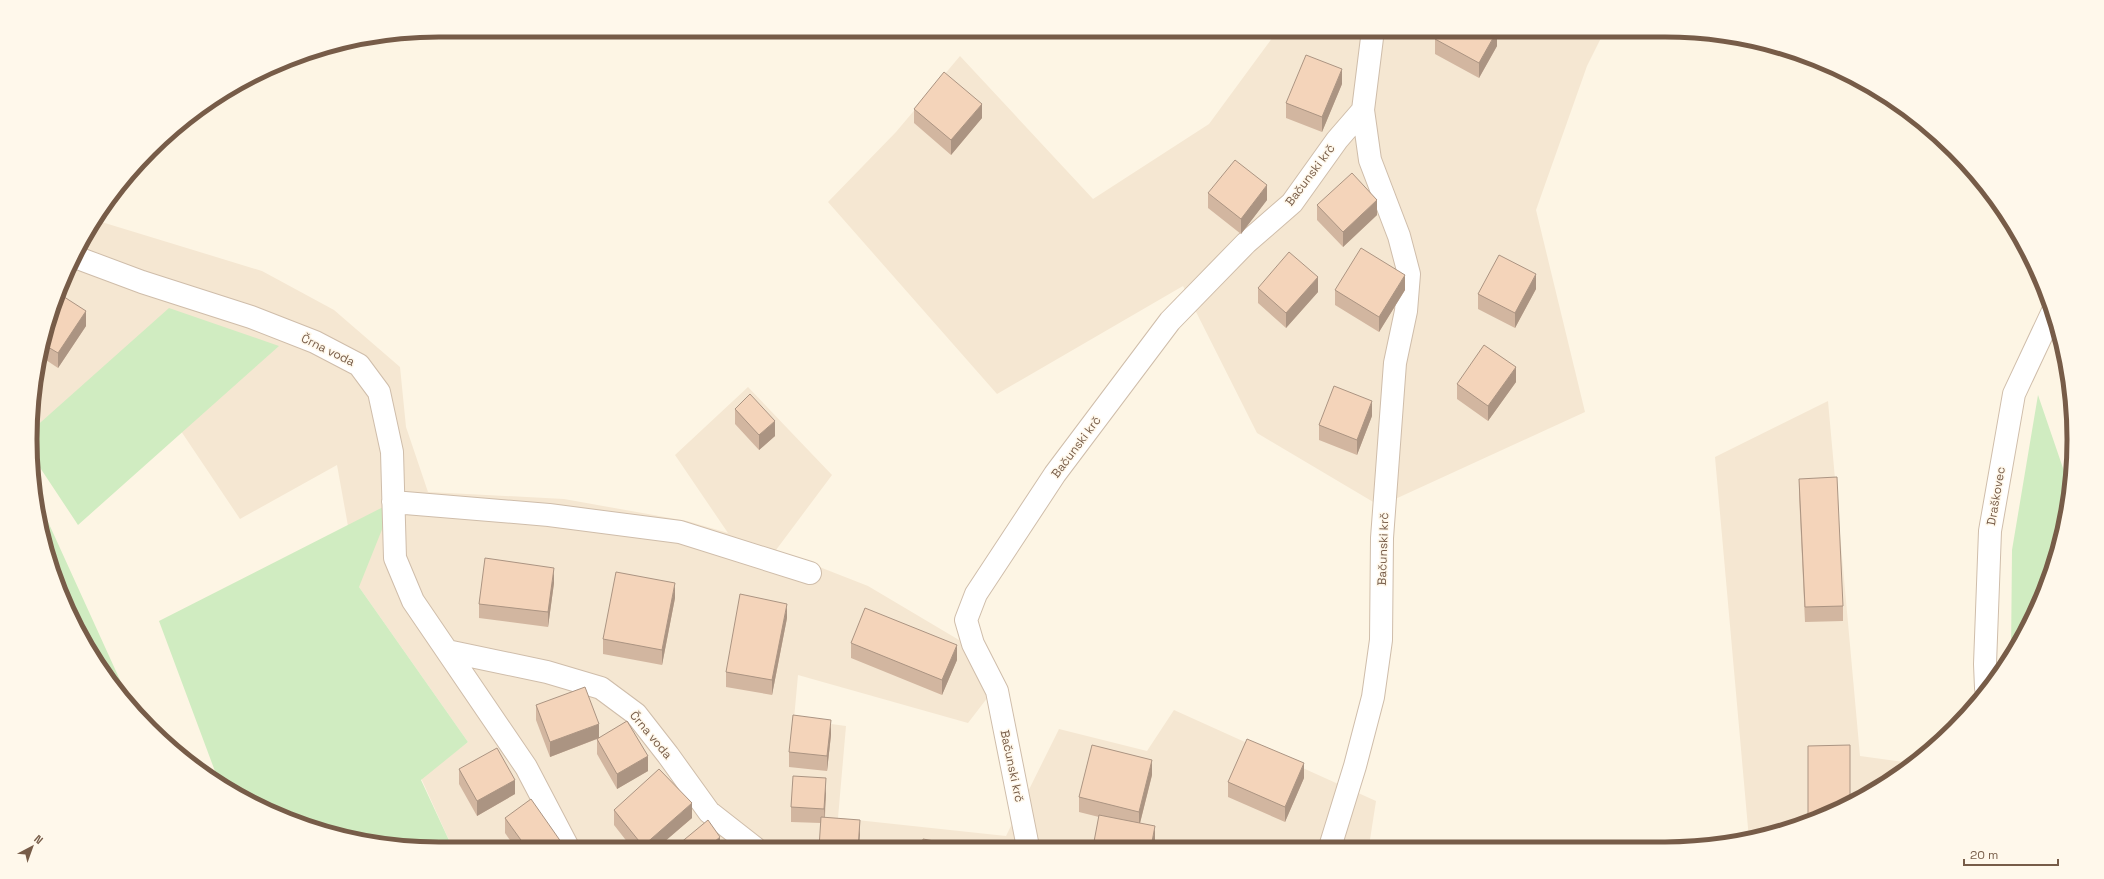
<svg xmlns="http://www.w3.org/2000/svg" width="2104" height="879" viewBox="0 0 2104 879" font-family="'Space Grotesk',sans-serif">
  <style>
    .residential { fill: #f5e7d2 }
    .green { fill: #d0ecc1 }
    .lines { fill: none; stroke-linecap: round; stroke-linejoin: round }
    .minor-casing { stroke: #cfbdaa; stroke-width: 24 }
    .minor { stroke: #fff; stroke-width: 22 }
    .wall { fill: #d2b6a0 }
    .shaded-wall { fill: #ab9482 }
    .building { fill: #f4d4ba; stroke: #ab9482 }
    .labels { text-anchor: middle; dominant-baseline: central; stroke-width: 3; stroke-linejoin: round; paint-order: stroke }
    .street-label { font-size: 12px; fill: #775c48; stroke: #fff8eb }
    .rim { fill: none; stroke: #775c48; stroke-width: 5 }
  </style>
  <rect width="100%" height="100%" fill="#fdf5e4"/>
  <!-- residential -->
  <path class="residential" d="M1278 30H1605L1587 66 1536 210 1585 412 1380 506 1257 433 1183 286 997 394 828 202 896 132 960 56 1093 199 1209 124Z
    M95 220 262 271 334 310 400 367 406 427 428 492 564 499 687 521 728 533 675 455 748 387 832 475 776 550 868 586 959 640 988 697 968 723 798 675 794 719 846 726 838 818 1006 836 1059 729 1147 751 1174 710 1376 801 1369 846 453 849 421 778 468 742 359 587 337 465 240 519 146 379 54 453 32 422 34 386 52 308 85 235Z
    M1828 401 1860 756 1911 763 1845 807 1771 835 1749 839 1715 457Z"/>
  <!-- green -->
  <path class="green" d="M169 308 279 346 78 525 31 454 32 430Z
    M2038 395 2065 474 2071 472V493L2052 571 2011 656 2012 550Z
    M34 491 135 713C127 705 121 695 114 687 71 631 43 561 34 491Z
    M393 502 359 587 468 742 421 780 453 849 386 845 308 827 258 807 219 782 159 621Z"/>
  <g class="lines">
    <!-- minor casing -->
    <g class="minor-casing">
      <path id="minor" d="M75 257 142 282 251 317 315 342 359 365 379 392 392 452 395 558 413 601 526 767 569 849
        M393 502 549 515 680 532 810 573
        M447 651 547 672 601 688 636 714 668 755 709 812 755 848
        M1986 688 1985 664 1990 531 2014 394 2052 313
        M1028 847 997 691 973 644 966 620 976 594 1055 474 1170 321 1246 243 1292 203 1337 140 1363 110
        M1330 847 1355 766 1373 697 1381 640 1382 538 1395 363 1406 311 1409 274 1399 236 1370 160 1363 110 1373 30"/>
    </g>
    <!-- minor -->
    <use href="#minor" class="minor"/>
  </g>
  <!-- wall -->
  <path class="wall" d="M1435 39 1497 46 1479 78 1435 54Z
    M1342 84 1322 132 1286 118V103Z
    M914 109 982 118 951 155 914 123Z
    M1208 193 1267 200 1241 234 1208 208Z
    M1317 205 1377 215 1343 247 1317 220Z
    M1258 288 1318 292 1286 328 1258 303Z
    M1536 289 1515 328 1478 309V294Z
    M1335 290H1405L1379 332 1335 305Z
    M52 308 86 326 58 368 40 356Z
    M1516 382 1488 421 1457 399V384Z
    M735 409 775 436 759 450 735 424Z
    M1372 416 1357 455 1319 440V425Z
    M1799 479 1843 606V621L1805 622 1799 494Z
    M554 583 548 627 479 618V604Z
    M675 598 662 665 603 654V639Z
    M787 618 772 695 726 687V672Z
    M851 643 957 660 942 695 851 658Z
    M536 705 599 738 648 771 617 789 597 754V739L550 757 536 720Z
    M831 735 827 771 789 767V752Z
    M459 769 515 794 477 816 459 784Z
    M1152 775 1140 823 1155 841 1154 847H1093L1099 817 1079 812V797Z
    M1304 778 1285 822 1228 797V782Z
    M826 793 825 817 860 835 821 823 791 822V807Z
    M614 810 692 818 657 848H632L614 825Z
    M505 818 566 849H516L505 833Z
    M679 844 720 848H679Z"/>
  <!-- shaded-wall -->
  <path class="shaded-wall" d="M1497 31V46L1479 78V63Z
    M1342 69V84L1322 132V117Z
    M982 104V118L951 155V140Z
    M1267 185V200L1241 234V219Z
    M1377 200V215L1343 247V232Z
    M1536 274V289L1515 328V313Z
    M1405 275V290L1379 332V317Z
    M1318 277V292L1286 328V313Z
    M86 311V326L58 368V353Z
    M1516 367V382L1488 421V406Z
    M1372 401V416L1357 455V440Z
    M775 421V436L759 450V435Z
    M554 568V583L548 627V612Z
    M675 583V598L662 665V650Z
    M787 604V618L772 695V680Z
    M957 645V660L942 695V680Z
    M831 720V735L827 771V756Z
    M599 724V738L550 757V742Z
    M648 756V771L617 789V774Z
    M1152 760V775L1139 827V812Z
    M1304 763V778L1285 822V807Z
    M826 778V793L824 823V809Z
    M515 780V794L477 816V801Z
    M692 803V818L657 848H643V846Z
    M860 820V835L859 848H858Z
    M1155 826V841L1154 847H1151Z
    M720 837V848H707Z"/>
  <!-- building -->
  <path class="building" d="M1440 30H1495L1497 31 1479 63 1435 39Z
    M1306 55 1342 69 1322 117 1286 103Z
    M944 72 982 104 951 140 914 109Z
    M1235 160 1267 185 1241 219 1208 193Z
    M1352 173 1377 200 1343 232 1317 205Z
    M1361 248 1405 275 1379 317 1335 290Z
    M1289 252 1318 277 1286 313 1258 288Z
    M1499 255 1536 274 1515 313 1478 294Z
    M58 293 86 311 58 353 43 344 52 308Z
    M1484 345 1516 367 1488 406 1457 384Z
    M1334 386 1372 401 1357 440 1319 425Z
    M750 394 775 421 759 435 735 409Z
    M1837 477 1843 606 1805 607 1799 479Z
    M485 558 554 568 548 612 479 604Z
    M616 572 675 583 662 650 603 639Z
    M740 594 787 604 772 680 726 672Z
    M865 608 957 645 942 680 851 643Z
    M585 687 599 724 550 742 536 705Z
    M793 715 831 720 827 756 789 752Z
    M627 721 648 756 617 774 597 739Z
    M1247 739 1304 763 1285 807 1228 782Z
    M1092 745 1152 760 1139 812 1079 797Z
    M1850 745V804L1845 807 1808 821V746Z
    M497 748 515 780 477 801 459 769Z
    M659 769 692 803 643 846 614 810Z
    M793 776 826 778 824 809 791 807Z
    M531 799 566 849H524L526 847 505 818Z
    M1099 815 1155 826 1151 847H1093Z
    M821 817 860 820 858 848H819Z
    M708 820 720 837 707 848H683L679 844Z
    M923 839 973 848H922Z"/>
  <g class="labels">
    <!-- street labels -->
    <g class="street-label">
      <text transform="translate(1310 175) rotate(-53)">Bačunski krč</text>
      <text transform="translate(328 350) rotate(26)">Črna voda</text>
      <text transform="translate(1076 447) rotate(-53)">Bačunski krč</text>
      <text transform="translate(1996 496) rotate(-80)">Draškovec</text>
      <text transform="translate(1383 549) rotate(-88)">Bačunski krč</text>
      <text transform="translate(651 735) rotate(50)">Črna voda</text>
      <text transform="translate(1012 766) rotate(78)">Bačunski krč</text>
    </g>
  </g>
  <!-- crop -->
  <path d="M0 0H2104V879H0ZM439 37H1665A402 402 0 0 1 2067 439V440A402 402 0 0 1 1665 842H439A402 402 0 0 1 37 440V439A402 402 0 0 1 439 37Z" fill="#fff8eb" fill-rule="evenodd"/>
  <path class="rim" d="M439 37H1665A402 402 0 0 1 2067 439V440A402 402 0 0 1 1665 842H439A402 402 0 0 1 37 440V439A402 402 0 0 1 439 37Z"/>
  <!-- north arrow -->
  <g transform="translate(32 847) rotate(41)" stroke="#fff8eb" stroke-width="3" paint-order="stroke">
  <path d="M0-3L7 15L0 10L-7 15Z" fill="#775c48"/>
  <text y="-6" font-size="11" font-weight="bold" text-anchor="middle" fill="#775c48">N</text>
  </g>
  <!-- scale -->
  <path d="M1964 859v6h94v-6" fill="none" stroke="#775c48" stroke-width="2"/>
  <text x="1970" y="859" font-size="12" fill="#775c48" stroke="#fff8eb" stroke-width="3" paint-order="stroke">20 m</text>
</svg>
